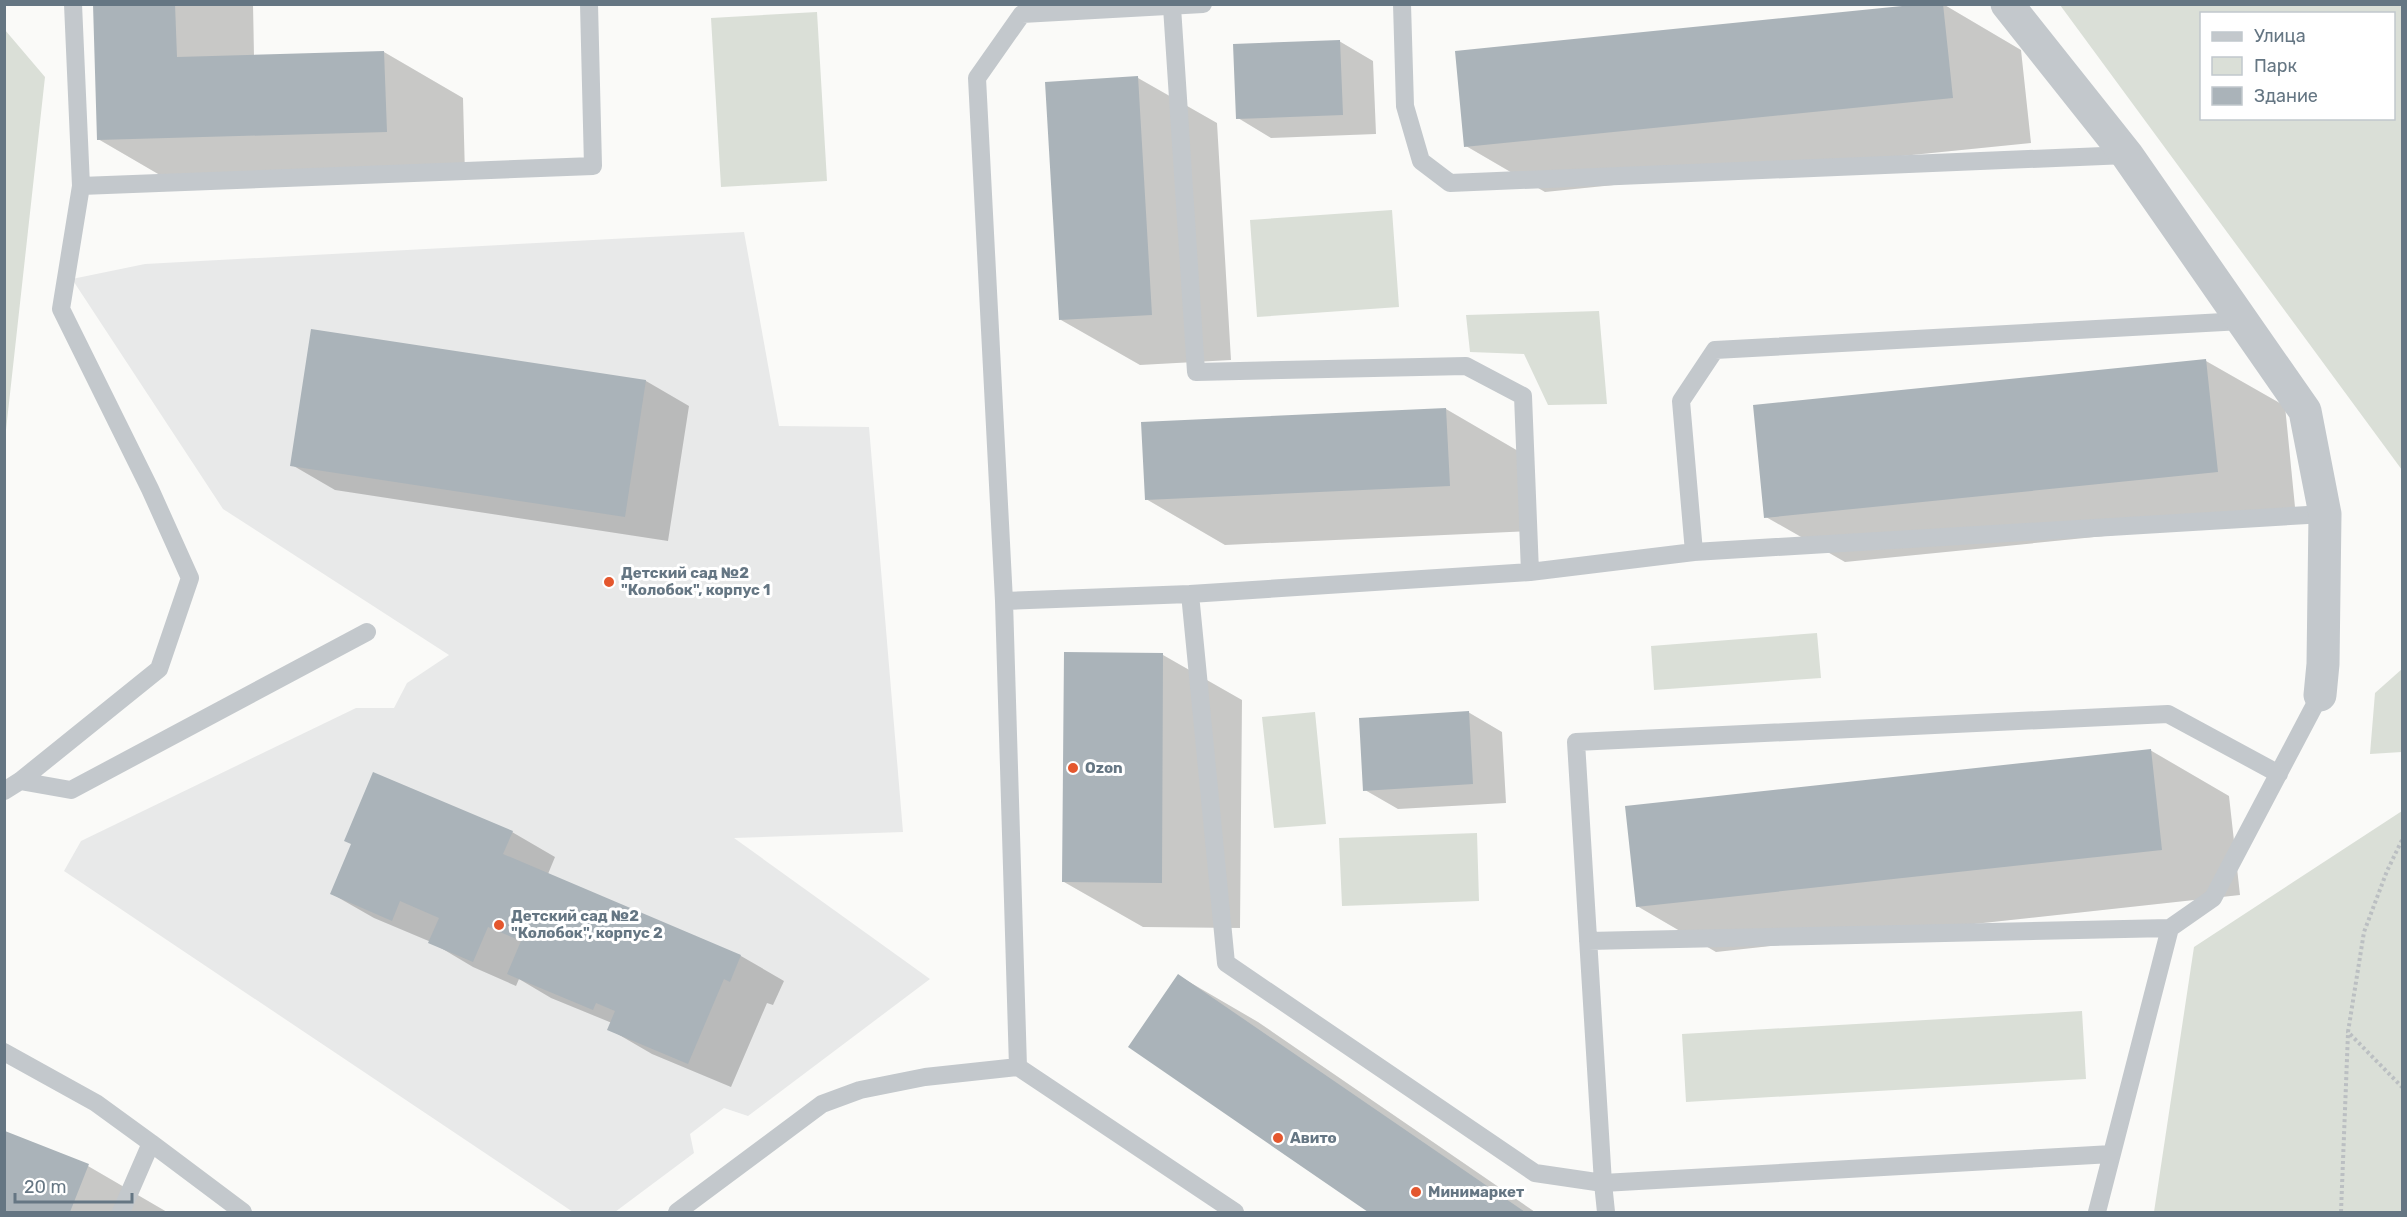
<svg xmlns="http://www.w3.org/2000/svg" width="2407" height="1217" viewBox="0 0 2407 1217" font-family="Rubik,sans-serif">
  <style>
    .built { fill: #e8e9e9 }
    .green { fill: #dadfd7; fill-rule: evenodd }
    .shadow { fill: #0003 }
    .building { fill: #aab3b9 }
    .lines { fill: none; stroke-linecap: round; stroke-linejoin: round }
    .path { stroke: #bbbfc2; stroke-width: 4; stroke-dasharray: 3 3; stroke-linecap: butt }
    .service { stroke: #c3c8cc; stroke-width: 18 }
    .minor { stroke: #c3c8cc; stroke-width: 33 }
    .poi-dot { fill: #e4572e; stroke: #fff; stroke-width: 2 }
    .labels { text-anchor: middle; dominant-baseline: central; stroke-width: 6; stroke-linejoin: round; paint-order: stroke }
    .poi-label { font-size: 15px; font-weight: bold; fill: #657683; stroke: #fff; text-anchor: start }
  </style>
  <rect width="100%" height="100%" fill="#fafaf8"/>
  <!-- built -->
  <path class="built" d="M744 232 779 426 869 427 903 832 734 838 930 979 748 1116 724 1108 690 1134 694 1153 615 1212H573L64 871 81 841 356 708H394L407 683 449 655 223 509 72 279 145 264Z"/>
  <!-- green -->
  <path class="green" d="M2060 5H2402V470ZM2202 14H2394V118H2202Z
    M817 12 827 181 721 187 711 18Z
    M5 30 45 77 5 439Z
    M1392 210 1399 307 1257 317 1250 220Z
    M1599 311 1607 404 1548 405 1524 354 1470 352 1466 315Z
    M1817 633 1821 678 1654 690 1651 646Z
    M2402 669V752L2370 754 2375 693Z
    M1315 712 1326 824 1274 828 1262 717Z
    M2402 811V1212H2154L2194 947Z
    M1477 833 1479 901 1342 906 1339 838Z
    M2082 1011 2086 1079 1686 1102 1682 1034Z"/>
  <!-- shadow -->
  <path class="shadow" d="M94 4H253L254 56 384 52 463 98 465 176 177 185 98 139Z
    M1937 4H1943L2021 50 2031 143 1545 192 1466 146Z
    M1339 41 1373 61 1376 134 1271 138 1238 118Z
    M1138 78 1217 123 1231 360 1140 365 1061 320Z
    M312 330 646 381 689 406 668 541 335 490 292 465Z
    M2206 361 2285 406 2296 517 1845 562 1766 517Z
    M1446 409 1525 455 1529 531 1225 545 1146 499Z
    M1065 654 1163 655 1242 700 1240 928 1143 927 1064 882Z
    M1468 712 1502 732 1506 803 1398 809 1365 790Z
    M2150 750 2229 796 2240 895 1716 952 1637 906Z
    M512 832 555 857 548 874 741 956 784 981 773 1005 767 1003 731 1087 652 1054 609 1029 612 1023 551 998 519 979 516 986 473 967 431 942 374 918 332 894Z
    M1179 976 1258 1022 1535 1212H1370L1130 1047Z
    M4 1133 88 1166 167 1212H4Z"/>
  <!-- building -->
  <path class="building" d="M93 4H175L177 57 384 51 387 132 97 140Z
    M1922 4H1943L1953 98 1464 147 1455 51Z
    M1340 40 1343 115 1236 119 1233 44Z
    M1138 76 1152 315 1059 320 1045 82Z
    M311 329 646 380 625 517 290 466Z
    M2206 359 2218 472 1764 518 1753 405Z
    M1446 408 1450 486 1145 500 1141 422Z
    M1064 652 1163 653 1162 883 1062 882Z
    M1469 711 1473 784 1363 791 1359 718Z
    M2151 749 2162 850 1636 907 1625 806Z
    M373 772 513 831 503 854 741 955 730 982 724 979 688 1064 607 1030 615 1011 596 1003 593 1010 507 974 521 941 488 927 473 962 428 943 439 918 400 901 392 921 330 894 351 844 344 841Z
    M1178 974 1525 1212H1368L1128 1047Z
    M5 1131 89 1164 70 1212H5Z"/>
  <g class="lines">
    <!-- path -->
    <path class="path" d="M2402 840 2387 871 2364 932 2348 1032 2402 1087
      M2341 1212 2348 1033"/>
    <!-- service -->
    <path class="service" d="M73 4 81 186 593 166 589 4
      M1203 4 1022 14 977 78 1004 601 1018 1067 1235 1212
      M1402 4 1405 106 1421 161 1450 183 2127 155
      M1172 7 1196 372 1466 366 1523 396 1530 572 1694 552 2325 514
      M1694 552 1681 401 1715 350 2242 321
      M1530 572 1190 594 1226 963 1535 1173 1603 1183 1606 1212
      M1004 601 1190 594
      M20 781 71 790 367 632
      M4 791 20 781 159 669 190 578 150 489 61 309 81 186
      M1588 941 2170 928
      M4 1052 96 1103 151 1143 121 1212
      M151 1143 243 1212
      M2112 1154 1603 1183 1576 742 2168 714 2279 774
      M677 1212 822 1104 860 1090 925 1077 1018 1067
      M2097 1212 2170 928 2213 898 2320 695"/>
    <!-- minor -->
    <path class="minor" d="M2007 4 2127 155 2305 411 2325 514 2323 664 2320 695"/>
  </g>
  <!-- markers -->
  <g class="poi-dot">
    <circle cx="609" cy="582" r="6"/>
    <circle cx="1073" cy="768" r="6"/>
    <circle cx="499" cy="925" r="6"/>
    <circle cx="1278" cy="1138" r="6"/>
    <circle cx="1416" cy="1192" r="6"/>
  </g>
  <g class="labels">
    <!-- poi labels -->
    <g class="poi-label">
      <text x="621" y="573">Детский сад №2<tspan x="621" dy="17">"Колобок", корпус 1</tspan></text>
      <text x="1085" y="768">Ozon</text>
      <text x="511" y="916">Детский сад №2<tspan x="511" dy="17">"Колобок", корпус 2</tspan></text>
      <text x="1290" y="1138">Авито</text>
      <text x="1428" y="1192">Минимаркет</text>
    </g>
  </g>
  <!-- border -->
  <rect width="2407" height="1217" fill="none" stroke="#657683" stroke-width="12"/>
  <!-- legend -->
  <rect x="2200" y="12" width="195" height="108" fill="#ffffff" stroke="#c1c8cd" stroke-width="1.5"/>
  <rect x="2212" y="32" width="30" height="9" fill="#c3c8cc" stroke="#c1c8cd" stroke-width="1.5"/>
  <text x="2254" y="42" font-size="18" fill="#657683">Улица</text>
  <rect x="2212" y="57" width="30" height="18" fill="#dadfd7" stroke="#c1c8cd" stroke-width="1.5"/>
  <text x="2254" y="72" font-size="18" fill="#657683">Парк</text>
  <rect x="2212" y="87" width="30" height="18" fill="#aab3b9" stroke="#c1c8cd" stroke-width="1.5"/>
  <text x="2254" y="102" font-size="18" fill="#657683">Здание</text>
  <!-- scale -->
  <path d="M15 1193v9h117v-9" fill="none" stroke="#657683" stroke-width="3"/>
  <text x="24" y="1193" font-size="18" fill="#657683" stroke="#ffffff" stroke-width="4.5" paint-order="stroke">20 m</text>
</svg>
